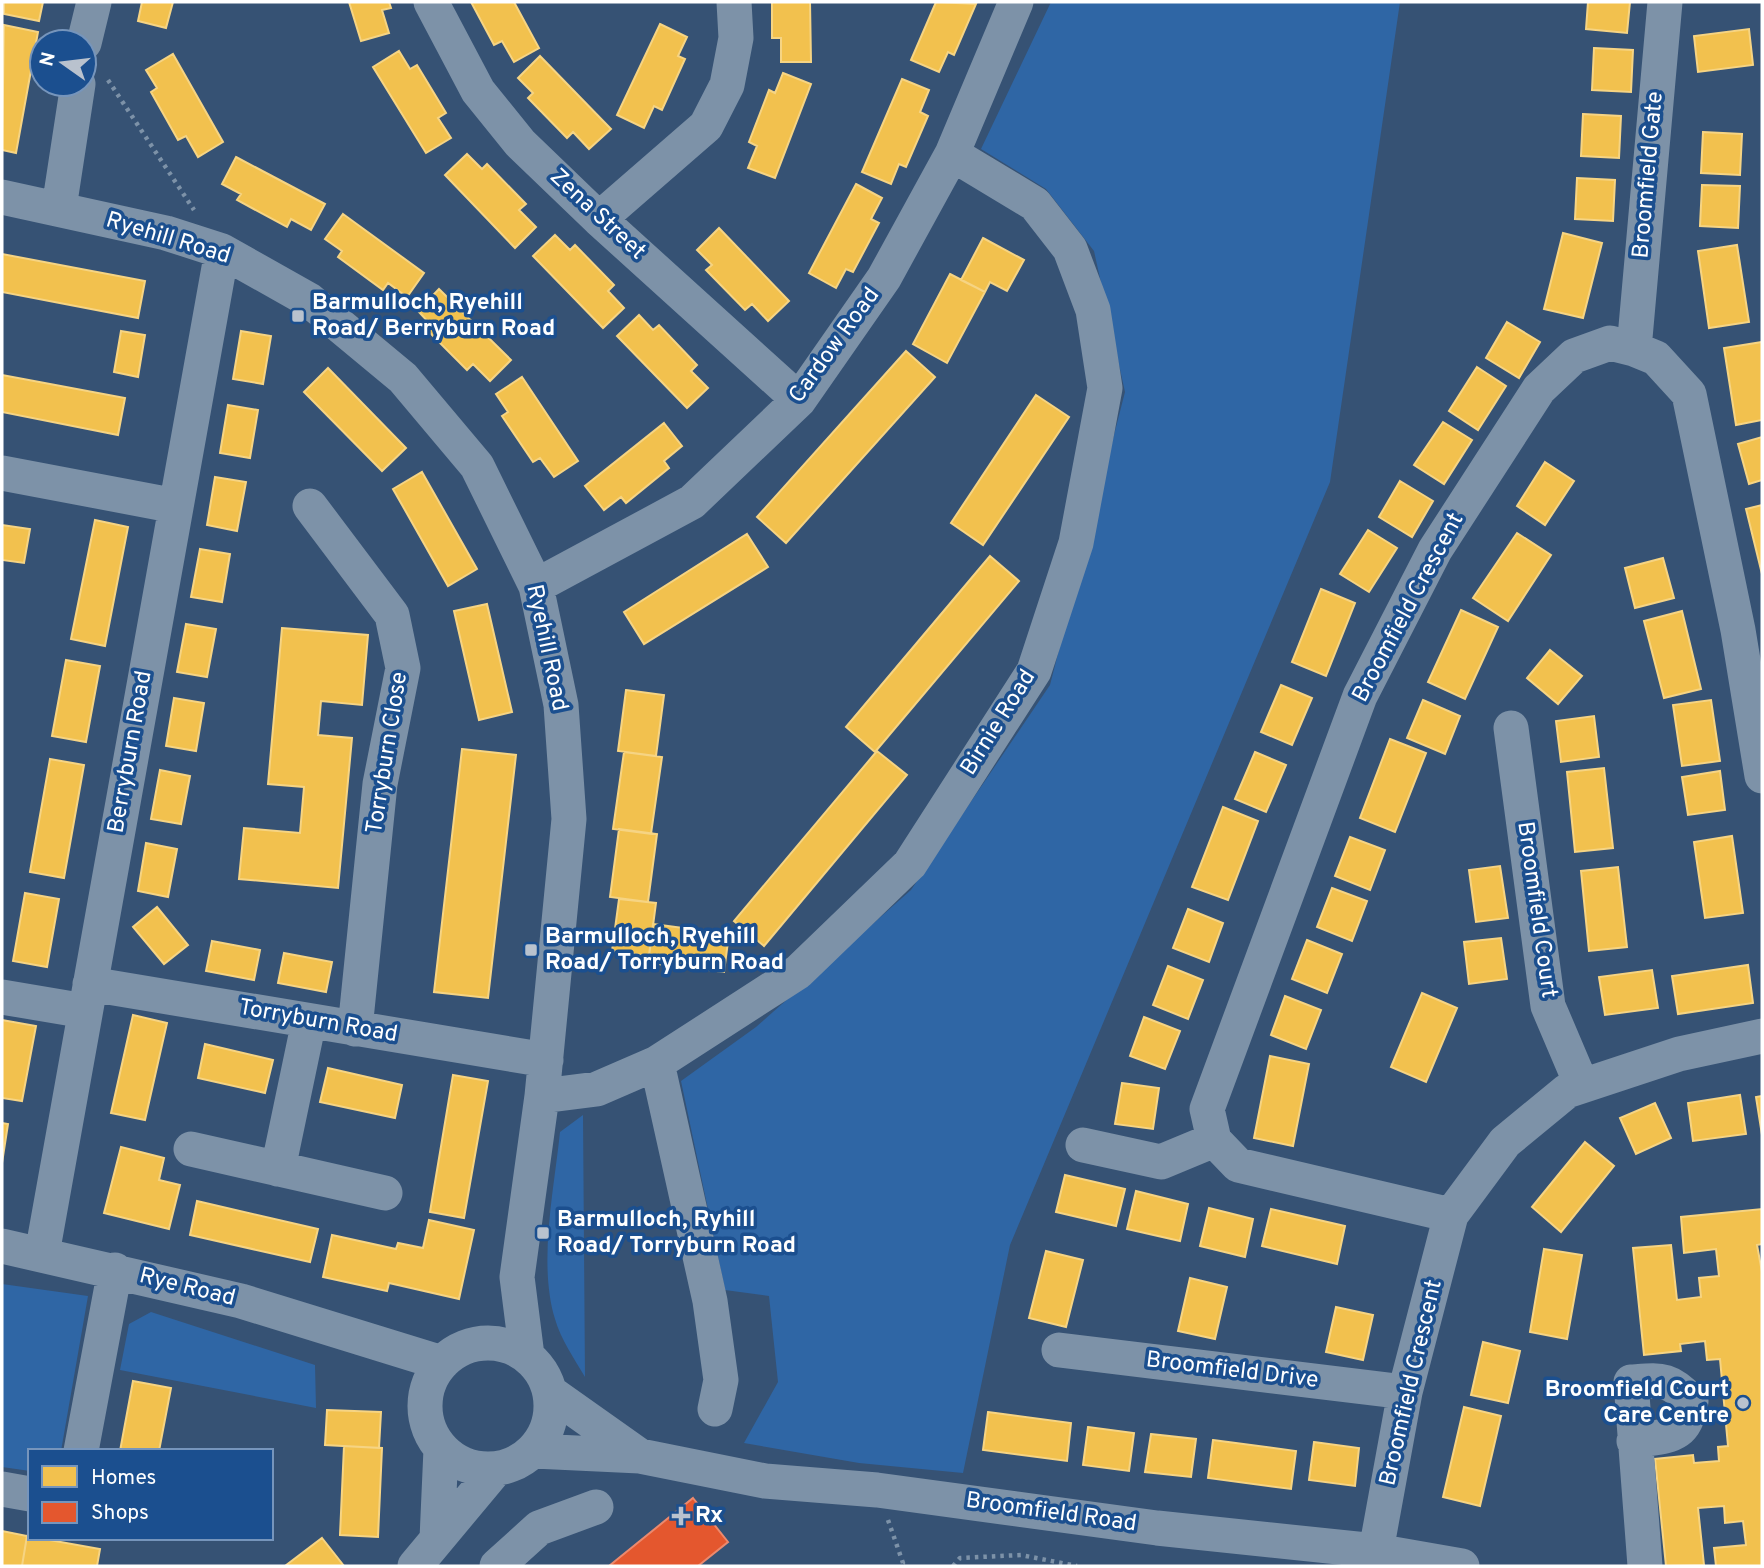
<svg xmlns="http://www.w3.org/2000/svg" width="1764" height="1568" viewBox="0 0 1764 1568" font-family="Overpass,sans-serif">
  <style>
    .green { fill: #2f66a5 }
    .homes { fill: #f2c14e; stroke: #f6d483; stroke-width: 2 }
    .shops { fill: #e4572e; stroke: #ec896d; stroke-width: 2 }
    .lines { fill: none; stroke-linecap: round; stroke-linejoin: round }
    .path { stroke: #7d92a8; stroke-width: 4.5; stroke-dasharray: 3.5 5; stroke-linecap: butt }
    .minor { stroke: #7d92a8; stroke-width: 35 }
    .poi-dot { fill: #b9c2ce; stroke: #1b4f8f; stroke-width: 2.5 }
    .labels { text-anchor: middle; dominant-baseline: central; stroke-width: 7; stroke-linejoin: round; paint-order: stroke }
    .street-label { font-size: 23px; fill: #fff; stroke: #1b4f8f }
    .poi-label { font-size: 23px; font-weight: bold; fill: #fff; stroke: #1b4f8f; text-anchor: start }
  </style>
  <rect width="100%" height="100%" fill="#365274"/>
  <!-- green -->
  <path class="green" d="M1051 2H1400L1330 482 1010 1245 963 1473 859 1463 744 1443 778 1382 769 1296 725 1290 681 1081 756 1027 911 890 1050 685 1125 392 1094 251 1046 189 981 149Z
    M583 1115 585 1377C574 1358 561 1340 555 1319 538 1264 554 1190 560 1132Z
    M2 1284 88 1296 61 1451H30V1471L2 1467Z
    M151 1312 315 1365 316 1408 120 1370 129 1324Z"/>
  <!-- homes -->
  <path class="homes" d="M4 2H43L39 21 4 14Z
    M142 2H173L166 28 138 21Z
    M349 2H389L391 8 382 10 389 33 361 41Z
    M471 2H514L539 48 514 62 502 41 494 45Z
    M772 2H810L811 62H781V38H772Z
    M936 2 976 4 954 55 948 52 939 72 911 60Z
    M1588 2H1630L1627 33 1586 29Z
    M660 24 687 37 678 56 685 59 662 110 654 106 644 128 617 115Z
    M4 25 38 32 16 153 2 150Z
    M1749 29 1753 65 1698 72 1694 36Z
    M1594 48 1633 50 1631 92 1592 90Z
    M399 51 410 69 417 65 446 113 438 118 451 138 426 153 373 67Z
    M173 54 223 142 198 157 186 136 178 140 151 92 157 88 146 70Z
    M540 56 611 129 589 149 573 132 567 138 528 98 533 93 518 78Z
    M783 73 811 84 775 178 748 168 757 146 749 142 769 90 775 93Z
    M902 79 929 90 920 112 928 116 906 167 899 164 891 184 862 172Z
    M1583 114 1621 116 1619 158 1581 156Z
    M1703 132 1742 134 1740 175 1701 173Z
    M467 154 482 169 487 164 526 204 519 210 536 227 515 248 445 175Z
    M236 157 325 204 311 230 291 219 287 227 237 200 241 194 222 184Z
    M1577 178 1615 180 1613 221 1575 219Z
    M856 184 882 198 871 219 879 223 853 272 846 269 836 288 809 273Z
    M1702 185 1740 186 1738 228 1700 226Z
    M343 214 424 273 407 297 388 283 383 290 338 257 342 251 325 239Z
    M719 228 789 301 768 321 752 304 745 310 706 270 712 265 697 250Z
    M1563 233 1602 243 1583 318 1544 309Z
    M555 235 570 250 575 245 614 285 608 291 624 308 603 328 533 256Z
    M983 238 1024 260 1007 291 990 282 985 292 961 280Z
    M1737 245 1749 322 1709 328 1698 251Z
    M2 254 145 281 138 318 2 292Z
    M950 274 985 292 947 363 913 344Z
    M439 289 511 360 490 381 473 364 467 370 428 331 432 326 418 311Z
    M639 315 653 330 659 325 697 365 691 371 708 388 687 408 617 336Z
    M1507 322 1540 342 1519 378 1486 358Z
    M121 331 145 335 138 377 114 372Z
    M241 331 271 336 263 384 233 379Z
    M1762 342V420L1736 425 1724 348Z
    M906 351 935 377 786 543 757 517Z
    M1477 367 1506 386 1478 430 1449 411Z
    M328 368 406 448 382 471 304 392Z
    M2 375 125 398 118 435 2 412Z
    M522 377 578 461 554 477 540 458 533 462 502 416 508 412 496 394Z
    M1036 395 1069 417 983 545 951 523Z
    M228 405 258 410 250 458 220 453Z
    M1443 422 1472 440 1444 484 1414 465Z
    M664 423 682 446 664 461 669 468 626 503 621 497 604 510 585 486Z
    M1762 437V480L1749 484 1738 444Z
    M1545 462 1574 481 1545 525 1517 506Z
    M422 472 477 569 448 586 393 489Z
    M215 477 246 482 237 531 207 525Z
    M1400 481 1433 501 1412 537 1379 517Z
    M1762 505V574L1746 509Z
    M95 520 128 527 105 646 71 639Z
    M2 525 30 529 24 563 2 560Z
    M1368 530 1397 548 1369 592 1340 574Z
    M1517 533 1551 555 1508 621 1473 598Z
    M747 534 768 567 644 644 624 612Z
    M200 549 230 554 222 602 191 597Z
    M990 556 1019 581 875 752 846 727Z
    M1663 558 1674 598 1635 608 1625 568Z
    M1321 589 1355 603 1326 676 1292 662Z
    M487 604 512 712 479 720 454 611Z
    M1461 610 1498 627 1465 699 1428 682Z
    M1682 611 1701 689 1664 698 1644 621Z
    M186 624 216 629 207 677 177 672Z
    M282 628 368 635 362 705 321 701 318 735 352 738 338 888 239 879 244 828 300 833 304 787 268 784Z
    M1550 650 1582 676 1558 704 1527 678Z
    M66 660 100 666 86 742 52 736Z
    M1281 685 1312 698 1292 745 1261 732Z
    M626 690 664 695 656 756 618 751Z
    M174 698 204 703 196 751 166 746Z
    M1423 700 1460 716 1445 754 1407 738Z
    M1711 700 1720 761 1682 766 1673 705Z
    M1594 716 1599 757 1561 762 1556 721Z
    M1390 739 1426 753 1395 832 1360 818Z
    M462 749 516 755 488 998 434 992Z
    M877 751 907 775 764 946 734 921Z
    M624 752 662 757 651 834 613 829Z
    M1255 752 1286 765 1266 812 1235 799Z
    M50 759 84 765 64 878 30 872Z
    M1604 768 1613 848 1575 852 1567 772Z
    M160 770 190 776 181 824 151 819Z
    M1720 771 1725 810 1688 815 1682 777Z
    M1223 807 1258 821 1228 900 1192 887Z
    M619 829 657 834 648 902 610 897Z
    M1732 836 1743 913 1705 918 1694 842Z
    M1350 837 1385 850 1370 890 1335 876Z
    M146 843 177 849 168 897 138 891Z
    M1500 866 1508 918 1476 922 1469 870Z
    M1618 867 1627 947 1589 951 1581 871Z
    M1332 888 1367 901 1352 941 1317 927Z
    M25 893 59 899 47 967 13 961Z
    M619 899 656 903 649 956 612 951Z
    M157 907 188 945 164 964 133 927Z
    M1188 909 1223 923 1209 962 1173 948Z
    M653 924 729 934 724 972 648 963Z
    M1501 938 1507 979 1469 984 1464 942Z
    M1307 940 1342 954 1327 993 1292 979Z
    M212 941 260 950 254 980 206 971Z
    M284 953 332 962 326 992 278 983Z
    M1748 965 1753 1003 1678 1014 1672 976Z
    M1168 966 1203 980 1188 1019 1153 1005Z
    M1652 970 1658 1008 1605 1015 1599 977Z
    M1422 993 1457 1008 1426 1082 1391 1067Z
    M1285 996 1321 1010 1306 1049 1271 1035Z
    M133 1015 167 1023 145 1120 111 1113Z
    M1144 1017 1180 1031 1165 1069 1130 1056Z
    M2 1020 36 1026 22 1101 2 1098Z
    M205 1044 273 1060 265 1093 198 1078Z
    M1270 1056 1309 1064 1293 1146 1254 1138Z
    M328 1068 402 1085 395 1118 320 1102Z
    M453 1075 488 1081 464 1218 430 1212Z
    M1122 1083 1159 1088 1153 1129 1115 1124Z
    M1740 1095 1746 1134 1693 1141 1688 1103Z
    M1762 1096V1135L1756 1097Z
    M1655 1103 1671 1138 1636 1154 1620 1118Z
    M2 1123 8 1124 2 1163Z
    M1585 1142 1614 1166 1561 1232 1532 1207Z
    M121 1147 164 1158 159 1180 180 1185 169 1229 104 1213Z
    M1065 1175 1125 1189 1116 1226 1056 1212Z
    M1136 1191 1188 1204 1180 1241 1127 1229Z
    M197 1201 318 1229 310 1262 190 1235Z
    M1209 1208 1253 1219 1245 1257 1200 1246Z
    M1271 1209 1345 1226 1337 1264 1262 1246Z
    M1762 1209V1244L1757 1245 1762 1272V1566H1716L1714 1548 1746 1545 1743 1521 1725 1523 1724 1506 1698 1508 1704 1565 1666 1566 1655 1459 1693 1455 1694 1463 1719 1461 1718 1447 1728 1446 1720 1359 1707 1360 1705 1341 1680 1344 1681 1351 1644 1355 1633 1248 1671 1245 1677 1300 1701 1297 1699 1278 1719 1276 1716 1249 1684 1253 1681 1217Z
    M429 1220 474 1230 459 1299 389 1283 387 1291 323 1277 332 1235 396 1249 398 1243 423 1248Z
    M1544 1249 1582 1255 1567 1339 1530 1332Z
    M1046 1251 1083 1260 1066 1327 1029 1318Z
    M1190 1278 1227 1287 1215 1339 1178 1331Z
    M1336 1307 1373 1315 1363 1360 1326 1352Z
    M1483 1342 1520 1351 1508 1403 1471 1395Z
    M133 1381 171 1388 159 1451H120Z
    M1464 1407 1501 1416 1480 1506 1443 1497Z
    M327 1410 381 1412 379 1448 325 1445Z
    M988 1412 1071 1423 1067 1461 983 1450Z
    M1088 1427 1134 1433 1129 1471 1083 1465Z
    M1151 1434 1196 1439 1191 1477 1145 1472Z
    M1213 1440 1296 1451 1291 1489 1208 1478Z
    M1314 1442 1359 1448 1355 1486 1309 1480Z
    M344 1446 382 1448 378 1537 340 1535Z
    M2 1531 27 1536 22 1566H2Z
    M27 1536 100 1549 97 1566H22Z
    M322 1538 344 1566H285Z"/>
  <!-- shops -->
  <path class="shops" d="M693 1498 728 1542 698 1566H609Z"/>
  <g class="lines">
    <!-- path -->
    <path class="path" d="M108 80 194 210
      M888 1520 903 1563 901 1566
      M953 1566 960 1558 1021 1555 1077 1566"/>
    <!-- minor -->
    <path class="minor" d="M431 2 478 91 520 143 599 219 799 400
      M84 43 94 2
      M2 197 166 233 222 251 309 300 403 378 477 466 536 586 561 705 569 819 542 1096 517 1277 527 1356
      M59 208 78 84
      M599 219 706 126 727 85 736 38 734 2
      M1634 349 1665 2
      M2 473 176 506
      M310 506 392 615 403 668 380 784 355 1029
      M536 586 692 502 799 400 884 278 952 154 1016 2
      M1511 728 1548 1006 1582 1086
      M90 984 546 1060
      M2 997 85 1011
      M657 1063 710 1301 721 1380 715 1409
      M542 1096 597 1089 657 1063 798 972 910 864 1034 671 1076 543 1105 388 1093 310 1070 249 1035 204 952 154
      M1083 1145 1161 1162 1214 1140
      M191 1149 385 1193
      M278 1169 309 1021
      M1451 1215 1238 1165 1214 1140 1207 1109 1360 696 1435 550 1539 389 1574 356 1610 343 1634 349 1656 358 1689 394 1738 630 1762 776
      M2 1246 241 1301 442 1363
      M42 1254 222 251
      M425 1406a63 63 0 1 1 126 0a63 63 0 1 1-126 0Z
      M1059 1350 1405 1392
      M551 1393 640 1456
      M1634 1441C1667 1435 1686 1440 1691 1401 1669 1378 1662 1380 1631 1382L1645 1566
      M81 1451 115 1270
      M534 1451 640 1456 765 1481 877 1490 1157 1528 1376 1551 1462 1566
      M2 1489 30 1494
      M437 1539 441 1449
      M1376 1551 1405 1392 1451 1215 1505 1142 1567 1091 1679 1054 1762 1036
      M415 1566 495 1470
      M497 1566 539 1528 596 1507"/>
  </g>
  <!-- markers -->
  <g class="poi-dot">
    <rect x="291" y="309" width="14" height="14" rx="3.5"/>
    <rect x="524" y="943" width="14" height="14" rx="3.5"/>
    <rect x="536" y="1226" width="14" height="14" rx="3.5"/>
    <circle cx="1743" cy="1403" r="7"/>
    <path d="M677.5 1505.5h7v7h7v7h-7v7h-7v-7h-7v-7h7z"/>
  </g>
  <g class="labels">
    <!-- street labels -->
    <g class="street-label">
      <text transform="translate(1649 175) rotate(-85)">Broomfield Gate</text>
      <text transform="translate(597 215) rotate(43)">Zena Street</text>
      <text transform="translate(168 239) rotate(17)">Ryehill Road</text>
      <text transform="translate(835 346) rotate(-54)">Cardow Road</text>
      <text transform="translate(1409 608) rotate(-62)">Broomfield Crescent</text>
      <text transform="translate(546 648) rotate(78)">Ryehill Road</text>
      <text transform="translate(999 723) rotate(-58)">Birnie Road</text>
      <text transform="translate(131 752) rotate(-80)">Berryburn Road</text>
      <text transform="translate(388 753) rotate(-81)">Torryburn Close</text>
      <text transform="translate(1536 910) rotate(82)">Broomfield Court</text>
      <text transform="translate(318 1022) rotate(10)">Torryburn Road</text>
      <text transform="translate(187 1288) rotate(14)">Rye Road</text>
      <text transform="translate(1232 1371) rotate(7)">Broomfield Drive</text>
      <text transform="translate(1412 1383) rotate(-77)">Broomfield Crescent</text>
      <text transform="translate(1051 1513) rotate(8)">Broomfield Road</text>
    </g>
    <!-- poi labels -->
    <g class="poi-label">
      <text x="312" y="303">Barmulloch, Ryehill<tspan x="312" dy="26">Road/ Berryburn Road</tspan></text>
      <text x="545" y="937">Barmulloch, Ryehill<tspan x="545" dy="26">Road/ Torryburn Road</tspan></text>
      <text x="557" y="1220">Barmulloch, Ryhill<tspan x="557" dy="26">Road/ Torryburn Road</tspan></text>
      <text x="1729" y="1390" text-anchor="end">Broomfield Court<tspan x="1729" dy="26">Care Centre</tspan></text>
      <text x="695" y="1516">Rx</text>
    </g>
  </g>
  <!-- border -->
  <rect width="1764" height="1568" fill="none" stroke="#ffffff" stroke-width="7"/>
  <!-- legend -->
  <rect x="28" y="1449" width="245" height="91" fill="#1b4f8f" stroke="#7695bc" stroke-width="2"/>
  <rect x="42" y="1466" width="35" height="21" fill="#f2c14e" stroke="#7695bc" stroke-width="2"/>
  <text x="91" y="1484" font-size="21" fill="#ffffff">Homes</text>
  <rect x="42" y="1502" width="35" height="21" fill="#e4572e" stroke="#7695bc" stroke-width="2"/>
  <text x="91" y="1519" font-size="21" fill="#ffffff">Shops</text>
  <!-- north arrow -->
  <g transform="translate(63 63) rotate(284)"><circle r="33" fill="#1b4f8f" stroke="#7695bc" stroke-width="2"/>
  <path d="M0-5L12 26L0 18L-12 26Z" fill="#b9c2ce"/>
  <text y="-10" font-size="19" font-weight="bold" text-anchor="middle" fill="#ffffff">N</text>
  </g>
</svg>
